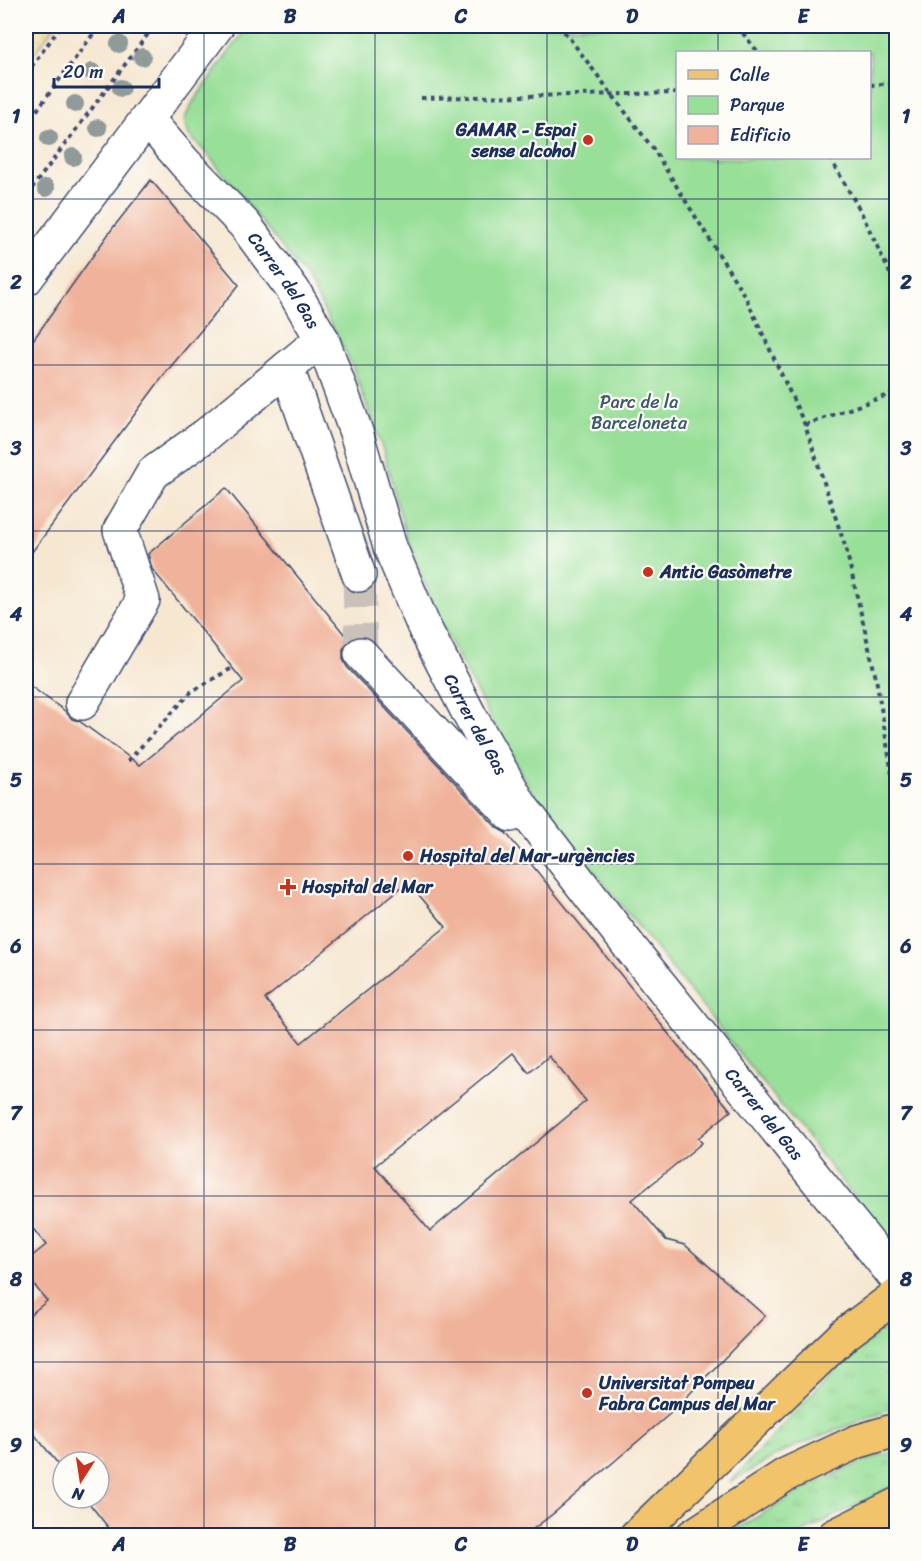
<svg xmlns="http://www.w3.org/2000/svg" width="922" height="1561" viewBox="0 0 922 1561" font-family="Sriracha,sans-serif">
  <style>
    .grass { fill: url(#grass-tufts); stroke: #5a877b; stroke-width: 1.5 }
    .sand { fill: url(#sand-dots); stroke: #84847e; stroke-width: 1.5 }
    .park { fill: #98df98; stroke: #5a877b; stroke-width: 1.5; fill-rule: evenodd }
    .building { fill: #f0b29a; fill-rule: evenodd }
    .lines { fill: none; stroke-linecap: round; stroke-linejoin: round }
    .minor-tunnel { stroke: #cac2ba; stroke-width: 33; stroke-dasharray: 33 16; stroke-linecap: butt }
    .minor-casing { stroke: #3c4b6f; stroke-width: 36 }
    .major-casing { stroke: #3c4b6f; stroke-width: 36 }
    .highway-casing { stroke: #3c4b6f; stroke-width: 36 }
    .path { stroke: #3c4b6f; stroke-width: 4; stroke-dasharray: 4.5 4.5; stroke-linecap: butt }
    .minor { stroke: #fff; stroke-width: 33 }
    .major { stroke: #f1c36a; stroke-width: 33 }
    .highway { stroke: #f1c36a; stroke-width: 33 }
    .tree { fill: #8f9a99 }
    .grid { fill: none; stroke: #1b2f5e; stroke-width: 1.5; stroke-opacity: 0.55 }
    .poi-dot { fill: #c8321e; stroke: #fdfcf7; stroke-width: 2 }
    .labels { text-anchor: middle; dominant-baseline: central; stroke-width: 4.5; stroke-linejoin: round; paint-order: stroke }
    .poi-label { font-size: 18px; font-weight: bold; fill: #1b2f5e; stroke: #fdfcf7; text-anchor: start }
    .street-label { font-size: 18px; fill: #1b2f5e; stroke: #fdfcf7 }
    .park-label { font-size: 18px; fill: #3a5b6c; stroke: #fdfcf7 }
    .neatline { fill: none; stroke: #1b2f5e; stroke-width: 2 }
    .grid-label { font-size: 20px; text-anchor: middle; font-weight: bold; fill: #1b2f5e }
  </style>
  <defs>
    <pattern id="grass-tufts" width="24" height="20" patternUnits="userSpaceOnUse" patternTransform="scale(1.5)"><rect width="24" height="20" fill="#98df98"/><path d="M3 7l-1-3M5 7V3M7 7l1-3M15 17l-1-3M17 17v-4M19 17l1-3" fill="none" stroke="#82c085"/></pattern>
    <pattern id="sand-dots" width="8" height="8" patternUnits="userSpaceOnUse" patternTransform="scale(1.5)"><rect width="8" height="8" fill="#eeda9e"/><path d="M2 2h.1M6 6h.1" fill="none" stroke="#ccbb8a" stroke-width="1.8" stroke-linecap="round"/></pattern>
  </defs>
  <rect width="100%" height="100%" fill="#fdfcf7"/>
  <filter id="ink" filterUnits="userSpaceOnUse"><feTurbulence type="fractalNoise" baseFrequency=".0167" numOctaves="2"/><feDisplacementMap in="SourceGraphic" scale="12" xChannelSelector="R" yChannelSelector="G"/><feConvolveMatrix kernelMatrix="1 2 1 2 8 2 1 2 1" color-interpolation-filters="sRGB"/></filter>
  <filter id="wash" filterUnits="userSpaceOnUse"><feTurbulence type="fractalNoise" baseFrequency=".008" numOctaves="4" result="noise"/><feDisplacementMap in="SourceGraphic" scale="24" xChannelSelector="R" yChannelSelector="G"/><feGaussianBlur stdDeviation="1.35" result="paint"/><feColorMatrix in="noise" values="0 0 0 0 0 0 0 0 0 0 0 0 0 0 0 0 0 1.4 0 .05"/><feComposite in="paint" operator="in"/></filter>
  <g filter="url(#wash)">
    <rect width="100%" height="100%" fill="#f6e7d1"/>
    <!-- grass -->
    <path class="grass" d="M896 1319V1406L784 1451 729 1483 833 1371Z
      M896 1451V1485L797 1535H727C781 1503 836 1467 896 1451Z"/>
    <!-- sand -->
    <path class="sand" d="M26 26H55L26 64V35L30 29Z"/>
    <!-- park -->
    <path class="park" d="M248 26H896V1244L883 1233 535 797 485 708 439 620 407 539 383 450 352 365 308 280 209 156 189 135 184 120 193 102ZM678 52H870V158H678Z"/>
    <g id="blocks">
      <!-- building -->
      <path class="building" d="M151 180 239 285 167 371 26 560V350L112 229Z
        M226 488 349 640 343 649V659L347 667 497 828 506 833 731 1111 698 1138 702 1143 632 1200 666 1240 685 1245 765 1316 672 1412 554 1513 524 1536H115L85 1498H99V1462H63V1470L26 1424V1318L47 1301 26 1275V1261L46 1245 26 1220V683L65 711 72 719 79 721 140 765 243 681 152 569 148 554ZM408 882 446 927 301 1043 265 999ZM513 1053 529 1073 549 1056 586 1101 430 1231 375 1166Z"/>
    </g>
  </g>
  <g filter="url(#ink)">
    <use href="#blocks" fill-opacity="0" stroke="#3c4b6f" stroke-width="1.5"/>
    <g class="lines">
      <!-- minor-tunnel -->
      <path class="minor-tunnel" d="M359 575 361 654"/>
      <!-- minor casing -->
      <g class="minor-casing">
        <g id="minor">
          <path id="s1" d="M147 119 185 163 245 225 293 290 322 339 356 432 390 547 424 627 470 716 521 806 629 946 896 1278"/>
          <path d="M26 279 217 26"/>
          <path d="M287 368 359 575"/>
          <path d="M361 654 511 815"/>
          <path d="M82 703 143 600 120 530 153 473 206 435 322 339"/>
        </g>
      </g>
      <!-- major casing -->
      <g class="major-casing">
        <path id="major" d="M636 1536 845 1334 896 1296"/>
      </g>
      <!-- highway casing -->
      <g class="highway-casing">
        <path id="highway" d="M692 1536 785 1475 856 1442 896 1430
          M834 1536 896 1505"/>
      </g>
      <!-- path -->
      <path class="path" d="M557 26 567 35 654 150 746 298 805 425 846 549 876 678 896 798
        M737 26 758 52
        M26 74 61 26
        M870 85 896 83
        M421 98 678 93
        M26 125 99 26
        M830 158 861 212 896 286
        M26 196 154 26
        M805 425 896 392
        M128 761 191 692 232 668"/>
      <!-- minor -->
      <use href="#minor" class="minor"/>
      <!-- major -->
      <use href="#major" class="major"/>
      <!-- highway -->
      <use href="#highway" class="highway"/>
    </g>
    <!-- trees -->
    <g class="tree">
      <circle cx="119" cy="44" r="9"/>
      <circle cx="142" cy="57" r="9"/>
      <circle cx="92" cy="72" r="9"/>
      <circle cx="121" cy="88" r="9"/>
      <circle cx="75" cy="104" r="9"/>
      <circle cx="98" cy="128" r="9"/>
      <circle cx="49" cy="138" r="9"/>
      <circle cx="73" cy="157" r="9"/>
      <circle cx="46" cy="188" r="9"/>
    </g>
  </g>
  <!-- grid -->
  <path class="grid" d="M204 26V1536M375 26V1536M547 26V1536M718 26V52M718 158V1536M26 199H896M26 365H896M26 531H896M26 697H896M26 864H896M26 1030H896M26 1196H896M26 1362H896"/>
  <!-- markers -->
  <g class="poi-dot">
    <circle cx="588" cy="140" r="6"/>
    <circle cx="648" cy="572" r="6"/>
    <circle cx="408" cy="856" r="6"/>
    <path d="M285 878h6v6h6v6h-6v6h-6v-6h-6v-6h6z"/>
    <circle cx="587" cy="1393" r="6"/>
  </g>
  <g class="labels">
    <!-- poi labels -->
    <g class="poi-label">
      <text x="576" y="130" text-anchor="end">GAMAR - Espai<tspan x="576" dy="21">sense alcohol</tspan></text>
      <text x="660" y="572">Antic Gasòmetre</text>
      <text x="420" y="856">Hospital del Mar-urgències</text>
      <text x="302" y="887">Hospital del Mar</text>
      <text x="599" y="1383">Universitat Pompeu<tspan x="599" dy="21">Fabra Campus del Mar</tspan></text>
    </g>
    <!-- street labels -->
    <g class="street-label">
      <text stroke="none"><textPath href="#s1" startOffset="212">Carrer del Gas</textPath></text>
      <text stroke="none"><textPath href="#s1" startOffset="698">Carrer del Gas</textPath></text>
      <text stroke="none"><textPath href="#s1" startOffset="1184">Carrer del Gas</textPath></text>
    </g>
    <!-- park labels -->
    <g class="park-label">
      <text x="639" y="402">Parc de la<tspan x="639" dy="21">Barceloneta</tspan></text>
    </g>
  </g>
  <!-- margin -->
  <rect width="922" height="1561" fill="none" stroke="#fdfcf7" stroke-width="66"/>
  <!-- legend -->
  <rect x="676" y="51" width="195" height="108" fill="#fdfcf7" stroke="#a3aaba" stroke-width="1.5"/>
  <rect x="688" y="70" width="30" height="9" fill="#f1c36a" stroke="#a3aaba" stroke-width="1.5"/>
  <text x="730" y="81" font-size="18" fill="#1b2f5e">Calle</text>
  <rect x="688" y="96" width="30" height="18" fill="#98df98" stroke="#a3aaba" stroke-width="1.5"/>
  <text x="730" y="111" font-size="18" fill="#1b2f5e">Parque</text>
  <rect x="688" y="126" width="30" height="18" fill="#f0b29a" stroke="#a3aaba" stroke-width="1.5"/>
  <text x="730" y="141" font-size="18" fill="#1b2f5e">Edificio</text>
  <!-- north arrow -->
  <g transform="translate(81 1480) rotate(192)"><circle r="28" fill="#fdfcf7" stroke="#a3aaba" stroke-width="1.5"/>
  <path d="M0-4.5L10 22L0 15L-10 22Z" fill="#c8321e"/>
  <text y="-9" font-size="16" font-weight="bold" text-anchor="middle" fill="#1b2f5e">N</text>
  </g>
  <!-- scale -->
  <path d="M54 78v9h105v-9" fill="none" stroke="#1b2f5e" stroke-width="3"/>
  <text x="63" y="78" font-size="18" fill="#1b2f5e" stroke="#fdfcf7" stroke-width="4.5" paint-order="stroke">20 m</text>
  <rect x="33" y="33" width="856" height="1495" class="neatline"/>
  <g class="grid-label">
    <text x="119" y="23">A</text>
    <text x="290" y="23">B</text>
    <text x="461" y="23">C</text>
    <text x="632" y="23">D</text>
    <text x="803" y="23">E</text>
    <text x="16" y="123">1</text>
    <text x="906" y="123">1</text>
    <text x="16" y="289">2</text>
    <text x="906" y="289">2</text>
    <text x="16" y="455">3</text>
    <text x="906" y="455">3</text>
    <text x="16" y="621">4</text>
    <text x="906" y="621">4</text>
    <text x="16" y="787">5</text>
    <text x="906" y="787">5</text>
    <text x="16" y="953">6</text>
    <text x="906" y="953">6</text>
    <text x="16" y="1120">7</text>
    <text x="906" y="1120">7</text>
    <text x="16" y="1286">8</text>
    <text x="906" y="1286">8</text>
    <text x="16" y="1452">9</text>
    <text x="906" y="1452">9</text>
    <text x="119" y="1551">A</text>
    <text x="290" y="1551">B</text>
    <text x="461" y="1551">C</text>
    <text x="632" y="1551">D</text>
    <text x="803" y="1551">E</text>
  </g>
</svg>
